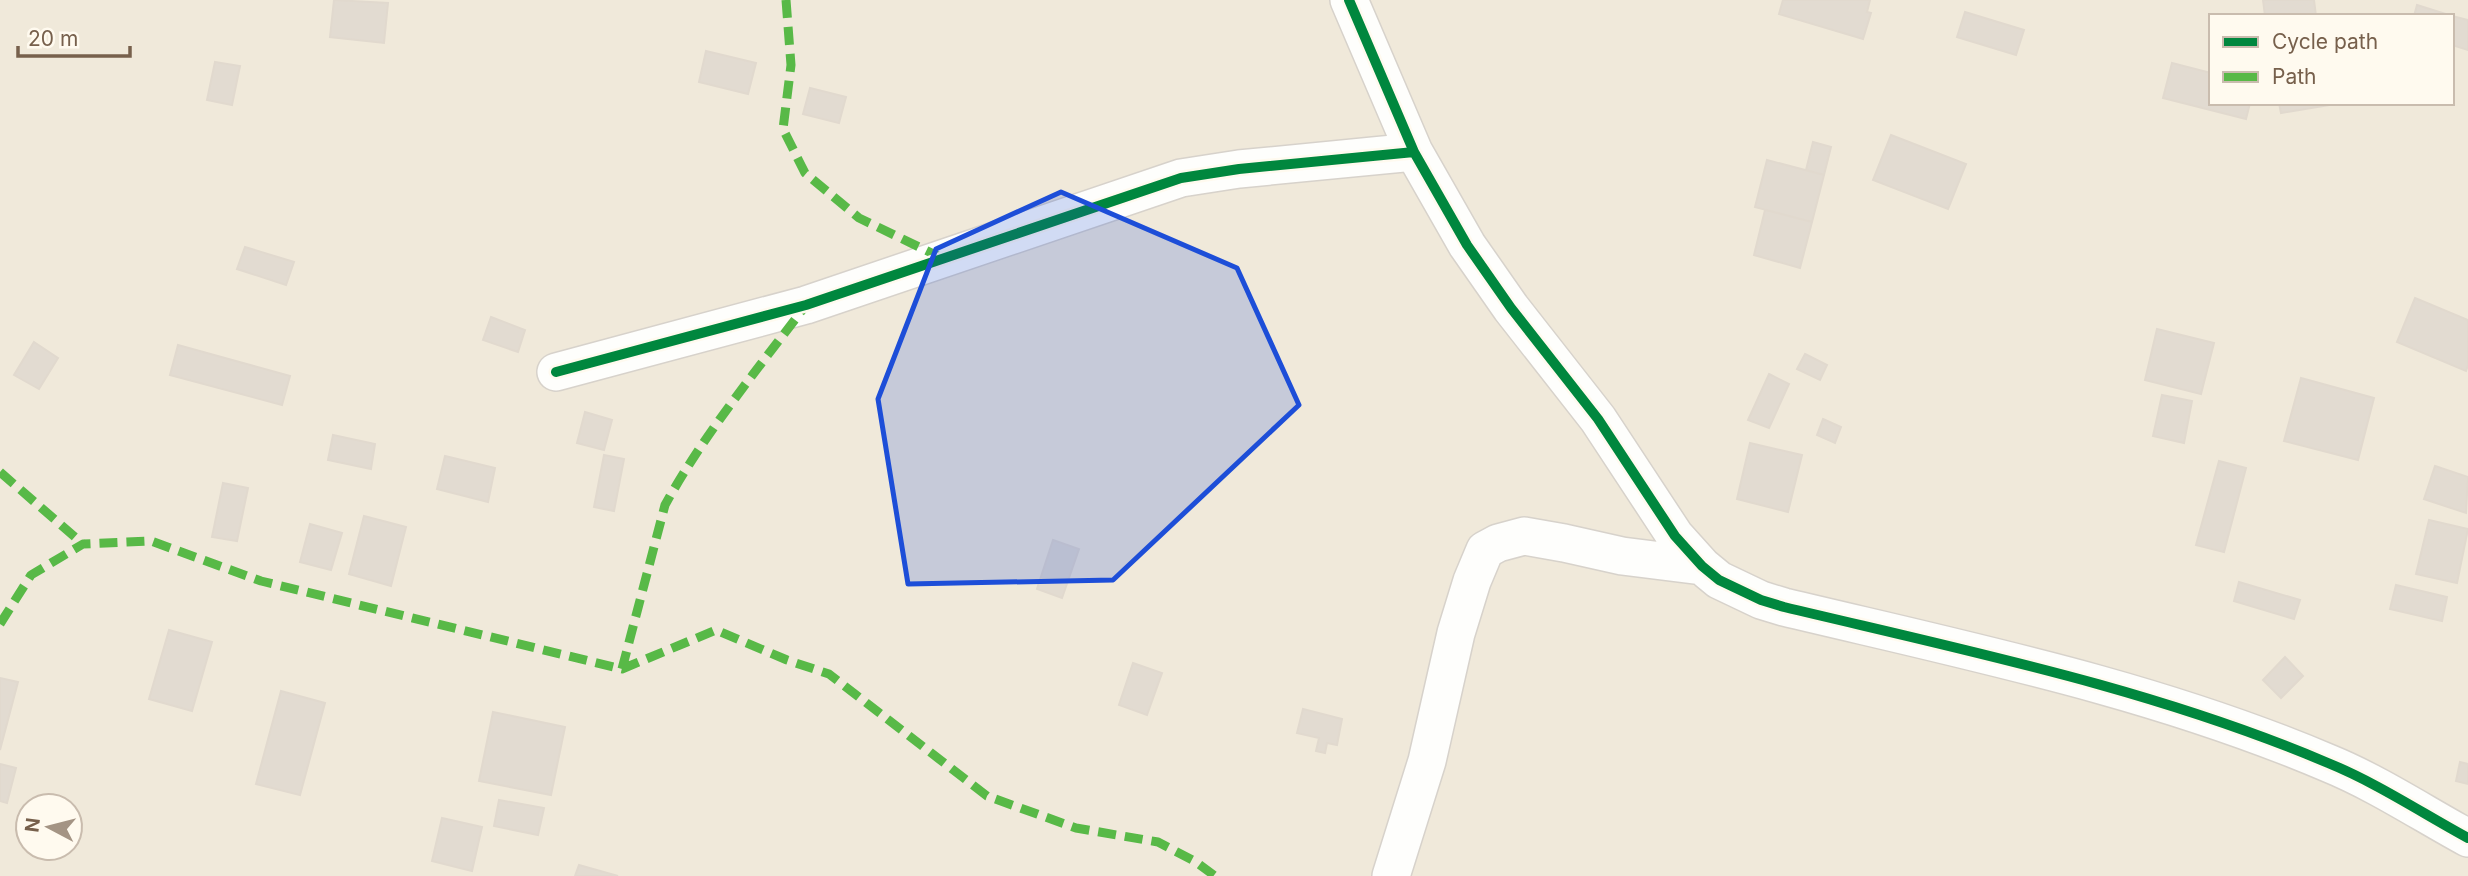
<svg xmlns="http://www.w3.org/2000/svg" width="2468" height="876" viewBox="0 0 2468 876" font-family="Inter,sans-serif">
  <style>
    .residential { fill: #f0e9da; fill-rule: evenodd }
    .building { fill: #e2dbd1; stroke: #e1d9ce; stroke-width: 2 }
    .lines { fill: none; stroke-linecap: round; stroke-linejoin: round }
    .minor-casing { stroke: #d7d2cb; stroke-width: 40 }
    .minor { stroke: #fefefc; stroke-width: 37 }
    .quiet { stroke: #58b947; stroke-width: 9; stroke-dasharray: 18 9; stroke-linecap: butt }
    .cycleway-casing { stroke: #fffaef; stroke-width: 15 }
    .cycleway { stroke: #00873e; stroke-width: 10 }
    .marked { fill: #1d4ed8; fill-opacity: 0.2; stroke: #1d4ed8; stroke-width: 5; stroke-linejoin: round }
  </style>
  <rect width="100%" height="100%" fill="#f7f5ec"/>
  <!-- residential -->
  <path class="residential" d="M0 0H2468V876H0ZM2211 16H2452V103H2211ZM28 806H70V848H28Z"/>
  <!-- building -->
  <path class="building" d="M334 0 388 3 384 43 330 37Z
    M1783 0H1870L1867 12 1871 13 1863 39 1779 14Z
    M2263 0H2314L2316 16H2265Z
    M2417 5 2452 16H2414Z
    M1965 12 2024 30 2016 55 1957 37Z
    M2452 16 2468 20V50L2452 45Z
    M706 51 756 63 748 94 699 82Z
    M215 62 240 66 232 105 207 100Z
    M2172 63 2211 73V103H2250L2246 119 2163 98Z
    M810 88 846 97 839 123 803 114Z
    M2279 103H2330V105L2281 113Z
    M1891 135 1966 164 1948 209 1873 180Z
    M1813 142 1831 147 1824 175 1806 170Z
    M1767 160 1824 175 1812 222 1755 207Z
    M1765 210 1812 222 1800 268 1754 255Z
    M245 247 294 262 286 285 237 269Z
    M2415 298 2468 320V365L2466 371 2397 342Z
    M491 317 525 330 518 352 483 340Z
    M2157 329 2214 343 2201 394 2145 380Z
    M34 342 58 358 39 389 14 375Z
    M178 345 290 376 282 405 170 375Z
    M1805 354 1827 365 1820 380 1797 369Z
    M1769 374 1789 384 1769 428 1748 420Z
    M2301 378 2374 398 2358 460 2284 441Z
    M2162 395 2192 401 2184 443 2153 436Z
    M585 412 612 420 604 450 577 443Z
    M1823 419 1841 427 1835 443 1817 435Z
    M333 435 375 444 371 469 328 460Z
    M1750 443 1802 455 1788 512 1737 499Z
    M604 455 624 459 614 511 594 507Z
    M445 456 495 468 488 502 437 489Z
    M2219 461 2246 468 2224 552 2196 545Z
    M2435 466 2468 477 2466 513 2424 499Z
    M223 483 248 488 237 541 212 537Z
    M364 516 406 527 391 586 349 574Z
    M2429 520 2468 529 2457 583 2416 574Z
    M310 524 342 533 331 570 300 562Z
    M1053 540 1079 549 1062 598 1037 589Z
    M2239 582 2300 600 2294 619 2234 601Z
    M2396 585 2447 597 2442 621 2390 609Z
    M169 630 212 642 192 711 149 699Z
    M2285 657 2303 676 2281 698 2263 680Z
    M1133 663 1162 673 1147 715 1119 705Z
    M0 678 18 682 0 750Z
    M281 691 325 703 300 795 256 784Z
    M1303 709 1342 719 1337 745 1327 743 1325 753 1316 751 1319 738 1297 733Z
    M493 712 565 727 551 795 479 781Z
    M2460 762 2468 764V784L2456 781Z
    M0 764 16 768 7 803 0 801Z
    M499 800 544 808 538 835 494 826Z
    M442 818 482 827 472 871 432 861Z
    M579 865 618 876H575Z"/>
  <g class="lines">
    <!-- minor casing -->
    <g class="minor-casing">
      <path id="minor" d="M1349 0 1414 152 1467 245 1511 308 1598 419 1675 536 1702 566 1719 580 1761 600 1784 607C1968 651 2154 689 2328 763 2377 783 2422 813 2468 838
        M556 372 806 305 1181 178 1239 169 1414 152
        M1391 876 1427 761 1456 633 1472 581 1485 550 1498 543 1524 536 1564 543 1622 556 1702 566"/>
    </g>
    <!-- minor -->
    <use href="#minor" class="minor"/>
    <!-- quiet -->
    <path class="quiet" d="M786 0 791 65 783 129 805 173 859 218 944 259
      M0 472 83 544
      M0 624 31 575 83 544 151 541 261 581 622 669 716 630 787 660 829 674 987 796 1076 828 1158 842 1196 862 1215 876
      M622 669 665 505C704 434 757 370 806 305"/>
    <!-- cycleway casing -->
    <g class="cycleway-casing">
      <path id="cycleway" d="M1349 0 1414 152 1467 245 1511 308 1598 419 1675 536 1702 566 1719 580 1761 600 1784 607C1968 651 2154 689 2328 763 2377 783 2422 813 2468 838
        M556 372 806 305 1181 178 1239 169 1414 152"/>
    </g>
    <!-- cycleway -->
    <use href="#cycleway" class="cycleway"/>
  </g>
  <!-- marked area -->
  <path class="marked" d="M1061 192 1237 268 1299 405 1113 580 908 584 878 399 936 249Z"/>
  <!-- legend -->
  <rect x="2209" y="14" width="245" height="91" fill="#fffaef" stroke="#c9bcae" stroke-width="2"/>
  <rect x="2223" y="37" width="35" height="10" fill="#00873e" stroke="#c9bcae" stroke-width="2"/>
  <text x="2272" y="49" font-size="21" fill="#77604c">Cycle path</text>
  <rect x="2223" y="72" width="35" height="10" fill="#58b947" stroke="#c9bcae" stroke-width="2"/>
  <text x="2272" y="84" font-size="21" fill="#77604c">Path</text>
  <!-- north arrow -->
  <g transform="translate(49 827) rotate(277)"><circle r="33" fill="#fffaef" stroke="#c9bcae" stroke-width="2"/>
  <path d="M0-5L12 26L0 18L-12 26Z" fill="#a49484"/>
  <text y="-10" font-size="19" font-weight="bold" text-anchor="middle" fill="#77604c">N</text>
  </g>
  <!-- scale -->
  <path d="M18 46v10h112v-10" fill="none" stroke="#77604c" stroke-width="3.5"/>
  <text x="28" y="46" font-size="21" fill="#77604c" stroke="#fffaef" stroke-width="5" paint-order="stroke">20 m</text>
</svg>
